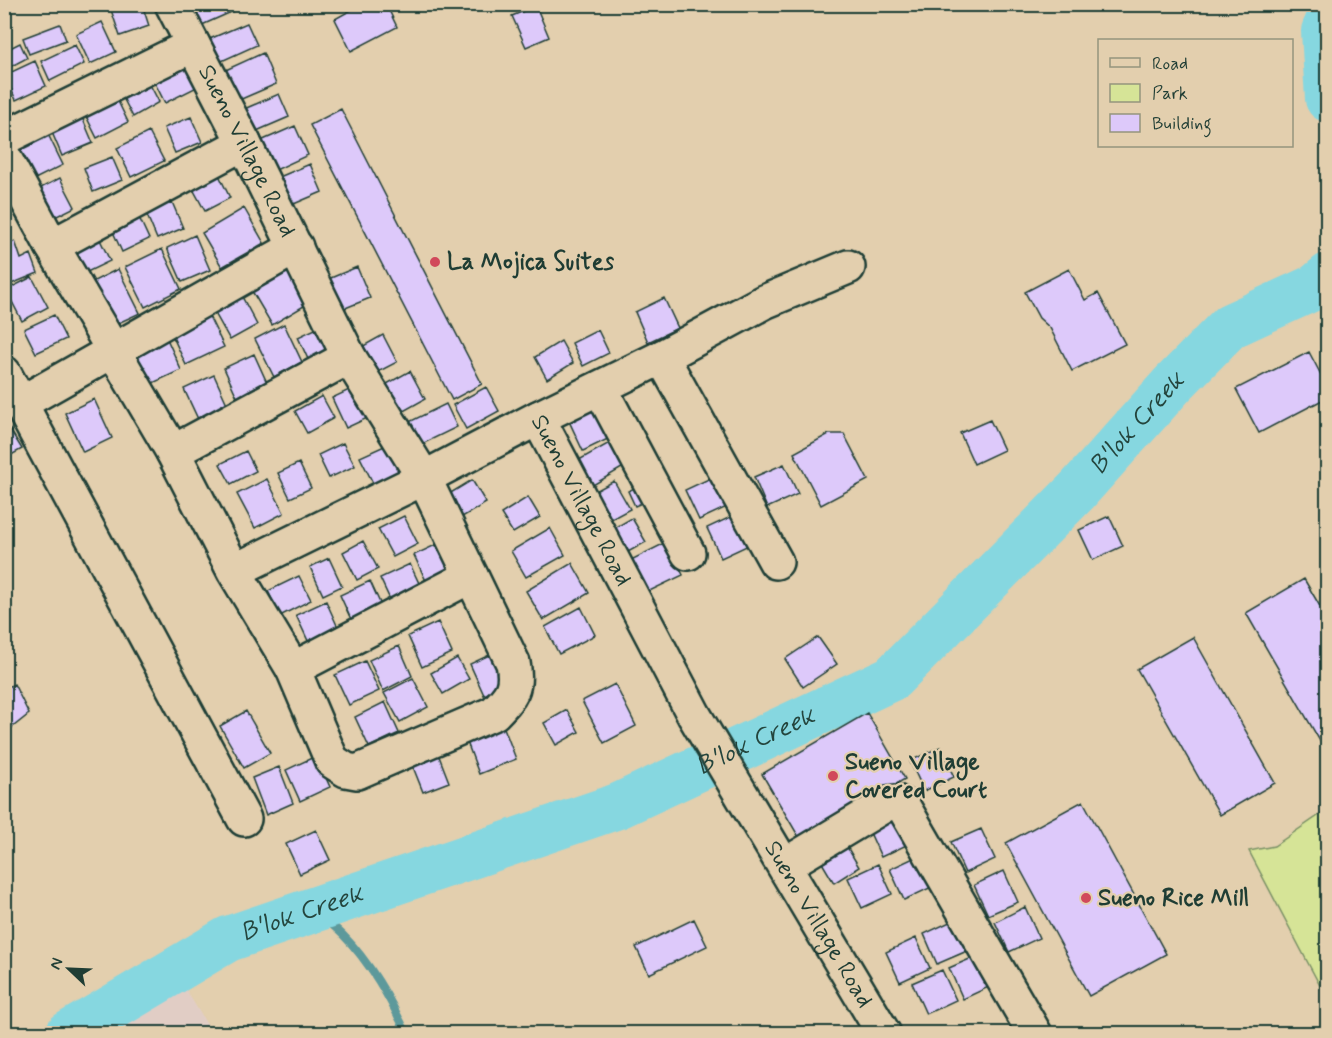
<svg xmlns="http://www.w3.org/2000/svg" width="1332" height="1038" viewBox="0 0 1332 1038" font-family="Mynerve,sans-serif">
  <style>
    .built { fill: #e1cdc5 }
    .green { fill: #d6e497; stroke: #7a9066; stroke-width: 1.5 }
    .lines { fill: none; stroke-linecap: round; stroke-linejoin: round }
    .stream { stroke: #5d999b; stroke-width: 8 }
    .river { stroke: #86d7e0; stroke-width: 46 }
    .building { fill: #ddc9fa; stroke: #1f3d34; stroke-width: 1.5 }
    .minor-casing { stroke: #1f3d34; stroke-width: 38 }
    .minor { stroke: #e3cfae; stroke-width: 33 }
    .poi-dot { fill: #d1495b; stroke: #e3cfae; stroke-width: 2 }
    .labels { text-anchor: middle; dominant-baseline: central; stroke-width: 4.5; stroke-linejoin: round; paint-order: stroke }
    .street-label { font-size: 24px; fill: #1f3d34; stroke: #e3cfae }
    .poi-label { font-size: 24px; font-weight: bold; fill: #1f3d34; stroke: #e3cfae; text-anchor: start }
    .water-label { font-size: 26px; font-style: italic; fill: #24453d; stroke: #e3cfae }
  </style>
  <rect width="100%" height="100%" fill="#e3cfae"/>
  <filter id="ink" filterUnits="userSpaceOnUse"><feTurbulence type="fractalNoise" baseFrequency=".0167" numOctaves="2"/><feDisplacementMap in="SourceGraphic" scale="12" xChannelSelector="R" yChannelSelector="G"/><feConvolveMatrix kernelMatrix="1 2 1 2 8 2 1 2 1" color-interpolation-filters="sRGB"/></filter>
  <g filter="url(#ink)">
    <!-- built -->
    <path class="built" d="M179 978 212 1033H80Z"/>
    <!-- green -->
    <path class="green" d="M1327 810V999L1249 851 1274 846Z"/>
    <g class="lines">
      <!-- stream -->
      <path class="stream" d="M314 910C324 918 334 926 343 935 370 962 390 999 407 1034"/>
      <!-- river -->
      <g class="river">
        <path d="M1328 22 1324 31 1328 99"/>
        <path id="s1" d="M68 1034 228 939 618 806 892 678 1077 491 1173 384 1230 326 1315 287 1328 276"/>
      </g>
    </g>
    <!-- building -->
    <path class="building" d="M109 4H142L149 26 120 36Z
      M193 4H236L238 9 193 29 184 9Z
      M362 4H386L397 27 351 51 335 19Z
      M536 6 549 37 526 47 512 16Z
      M102 22 116 52 90 64 76 34Z
      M247 23 257 45 215 64 205 41Z
      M60 24 66 40 29 54 23 38Z
      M20 43 27 58 4 70V51Z
      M75 45 84 64 50 81 41 61Z
      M263 53 276 84 230 104 217 74Z
      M183 58 197 87 165 103 150 73Z
      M35 61 46 86 16 100 5 75Z
      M144 73 159 102 133 117 118 88Z
      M113 91 128 122 97 138 81 106Z
      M279 94 289 117 245 136 235 113Z
      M341 109 482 384 452 400 310 125Z
      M79 110 93 143 62 156 48 123Z
      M191 117 202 142 175 153 164 128Z
      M43 124 63 165 27 183 7 142Z
      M295 126 308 155 267 174 254 144Z
      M149 132 164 161 131 177 117 148Z
      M112 157 122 180 93 192 84 168Z
      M310 164 322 192 282 209 270 181Z
      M218 173 230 198 205 211 192 187Z
      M60 178 75 207 49 220 35 191Z
      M172 202 183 228 157 239 146 213Z
      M244 208 264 243 222 267 202 233Z
      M137 213 149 239 122 252 110 225Z
      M96 231 110 261 83 274 70 243Z
      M195 235 210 270 182 282 167 248Z
      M15 241 21 259 31 254 38 273 4 287V246Z
      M162 249 181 289 145 307 125 267Z
      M287 264 309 303 272 325 249 286Z
      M357 267 370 298 338 311 326 280Z
      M118 269 140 313 103 330 78 289Z
      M1069 269 1085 300 1098 293 1125 344 1072 371 1050 328 1039 318 1025 292Z
      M32 277 48 307 22 321 6 290Z
      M239 291 257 325 230 340 211 306Z
      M664 298 678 328 648 342 635 312Z
      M205 308 224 347 186 365 168 326Z
      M54 315 66 339 36 353 24 329Z
      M328 323 341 353 312 368 298 337Z
      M284 324 302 362 274 377 255 339Z
      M163 330 181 370 142 388 123 348Z
      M598 330 609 353 583 366 572 343Z
      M383 335 397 362 372 375 358 349Z
      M561 341 573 363 547 379 535 357Z
      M1309 352 1328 388V397L1259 433 1236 389Z
      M254 354 268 385 238 399 224 368Z
      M410 371 425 399 391 418 376 390Z
      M214 375 228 406 198 419 184 389Z
      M362 384 376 414 346 428 332 398Z
      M486 387 499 411 466 429 453 405Z
      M322 396 334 418 307 433 295 411Z
      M94 399 112 438 83 452 65 413Z
      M446 404 457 427 418 446 407 423Z
      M599 407 612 437 583 451 569 421Z
      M4 420 22 449 4 459Z
      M990 420 1004 450 974 464 960 433Z
      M829 434H844L868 480 821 505 794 453Z
      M613 441 627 465 593 485 579 460Z
      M343 443 355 466 329 478 318 455Z
      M391 443 405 474 375 487 360 457Z
      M246 451 256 471 231 484 220 464Z
      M299 463 311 488 290 498 278 473Z
      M784 464 798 494 767 508 754 477Z
      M715 476 729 506 699 520 685 490Z
      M267 479 284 513 255 528 237 494Z
      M472 480 486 503 457 520 444 497Z
      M614 481 630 509 604 523 588 495Z
      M643 484 651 499 635 506 628 491Z
      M528 497 540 517 513 533 501 514Z
      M737 514 751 544 721 558 707 528Z
      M404 516 418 544 393 557 378 529Z
      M1109 516 1123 546 1093 560 1079 530Z
      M632 518 646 542 619 557 606 533Z
      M550 528 565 555 526 577 511 551Z
      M363 541 378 569 357 580 343 552Z
      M444 541 458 571 428 585 414 555Z
      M667 542 683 575 639 596 623 564Z
      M329 558 342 586 323 595 310 567Z
      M572 563 589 593 543 620 526 591Z
      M410 564 424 594 394 608 380 578Z
      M299 576 311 600 280 616 268 591Z
      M1304 579 1328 620V755L1246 613Z
      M370 581 384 612 354 626 340 595Z
      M326 601 340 632 310 645 296 615Z
      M581 607 595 635 559 654 545 627Z
      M438 622 452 653 422 667 408 636Z
      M818 637 837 664 803 687 785 659Z
      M1193 637 1275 783 1220 815 1137 669Z
      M399 646 412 676 383 691 369 660Z
      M500 650 513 681 484 695 470 664Z
      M457 658 469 679 443 694 431 673Z
      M365 661 379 691 349 705 335 675Z
      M413 678 428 707 400 722 384 693Z
      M14 684 29 714 4 734V689Z
      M615 684 636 726 604 743 582 701Z
      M385 702 399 733 369 747 355 717Z
      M567 710 579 732 556 745 544 723Z
      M246 711 270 753 244 768 220 726Z
      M867 713 905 779 800 839 762 774Z
      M501 720 516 759 479 774 464 734Z
      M940 747 954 777 924 791 910 761Z
      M437 751 449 782 423 792 411 762Z
      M316 756 330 787 300 801 286 770Z
      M279 767 293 803 266 815 252 778Z
      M1083 801 1166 954 1089 996 1006 843Z
      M897 812 911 843 881 857 867 826Z
      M981 829 995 859 965 873 951 842Z
      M316 830 330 860 300 874 286 844Z
      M843 840 859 867 834 883 818 856Z
      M920 855 934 886 904 900 890 869Z
      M878 864 892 894 862 908 848 878Z
      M1004 871 1018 902 988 915 974 885Z
      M1025 907 1039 938 1009 952 995 922Z
      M694 919 707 946 649 974 636 947Z
      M954 920 967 951 937 964 924 934Z
      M916 938 930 968 900 982 886 952Z
      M979 955 993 985 963 999 949 968Z
      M942 970 956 1000 926 1014 912 983Z"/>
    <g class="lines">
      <!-- minor casing -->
      <g class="minor-casing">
        <g id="minor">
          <path id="s2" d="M172 4 244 143 349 357 424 478 538 418 662 357 764 302 848 267"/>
          <path d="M4 138 193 45"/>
          <path d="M4 157 52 246 173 452 234 571 293 669 332 761 346 770 357 772 494 713C511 696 518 688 513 663L424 478 234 571"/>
          <path d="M52 246 244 143"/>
          <path d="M662 357 776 562"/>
          <path d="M4 373 244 819"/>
          <path d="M600 388 688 553"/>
          <path d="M21 403 296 247"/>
          <path id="s3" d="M538 418 694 715 884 1034"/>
          <path d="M173 452 349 357"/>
          <path d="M293 669 471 576"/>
          <path d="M785 865 888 803 897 802 903 806 1035 1034"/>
        </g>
      </g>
      <!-- minor -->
      <use href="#minor" class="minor"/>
    </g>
  </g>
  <!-- markers -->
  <g class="poi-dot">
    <circle cx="435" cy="262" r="6"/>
    <circle cx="833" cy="776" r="6"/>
    <circle cx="1086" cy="898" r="6"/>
  </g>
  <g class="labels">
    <!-- street labels -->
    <g class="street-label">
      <text stroke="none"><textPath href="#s2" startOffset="165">Sueno Village Road</textPath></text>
      <text stroke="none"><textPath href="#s3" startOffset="93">Sueno Village Road</textPath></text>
      <text stroke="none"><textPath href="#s3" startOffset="579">Sueno Village Road</textPath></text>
    </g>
    <!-- poi labels -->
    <g class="poi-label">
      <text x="447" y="262">La Mojica Suites</text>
      <text x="845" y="762">Sueno Village<tspan x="845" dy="28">Covered Court</tspan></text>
      <text x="1098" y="898">Sueno Rice Mill</text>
    </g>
    <!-- water labels -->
    <g class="water-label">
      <text stroke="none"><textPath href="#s1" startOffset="1254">B'lok Creek</textPath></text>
      <text stroke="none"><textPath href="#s1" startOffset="750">B'lok Creek</textPath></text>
      <text stroke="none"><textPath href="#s1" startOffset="264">B'lok Creek</textPath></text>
    </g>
  </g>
  <!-- margin -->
  <rect width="1332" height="1038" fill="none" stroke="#e3cfae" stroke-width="24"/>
  <rect x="12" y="12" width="1308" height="1014" fill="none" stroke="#1f3d34" stroke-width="2" filter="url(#ink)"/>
  <!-- legend -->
  <rect x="1098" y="39" width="195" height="108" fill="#e3cfae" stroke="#95957d" stroke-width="1.5"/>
  <rect x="1110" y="58" width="30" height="9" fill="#e3cfae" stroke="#95957d" stroke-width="1.5"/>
  <text x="1152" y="69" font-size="18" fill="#1f3d34">Road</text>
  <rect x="1110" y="84" width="30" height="18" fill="#d6e497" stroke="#95957d" stroke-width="1.5"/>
  <text x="1152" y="99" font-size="18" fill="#1f3d34">Park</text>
  <rect x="1110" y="114" width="30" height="18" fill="#ddc9fa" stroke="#95957d" stroke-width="1.5"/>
  <text x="1152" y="129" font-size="18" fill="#1f3d34">Building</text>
  <!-- north arrow -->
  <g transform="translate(69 969) rotate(293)" stroke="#e3cfae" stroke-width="4.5" paint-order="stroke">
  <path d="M0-4.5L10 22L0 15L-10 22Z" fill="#1f3d34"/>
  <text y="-9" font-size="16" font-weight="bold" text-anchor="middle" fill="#1f3d34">N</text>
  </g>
</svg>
